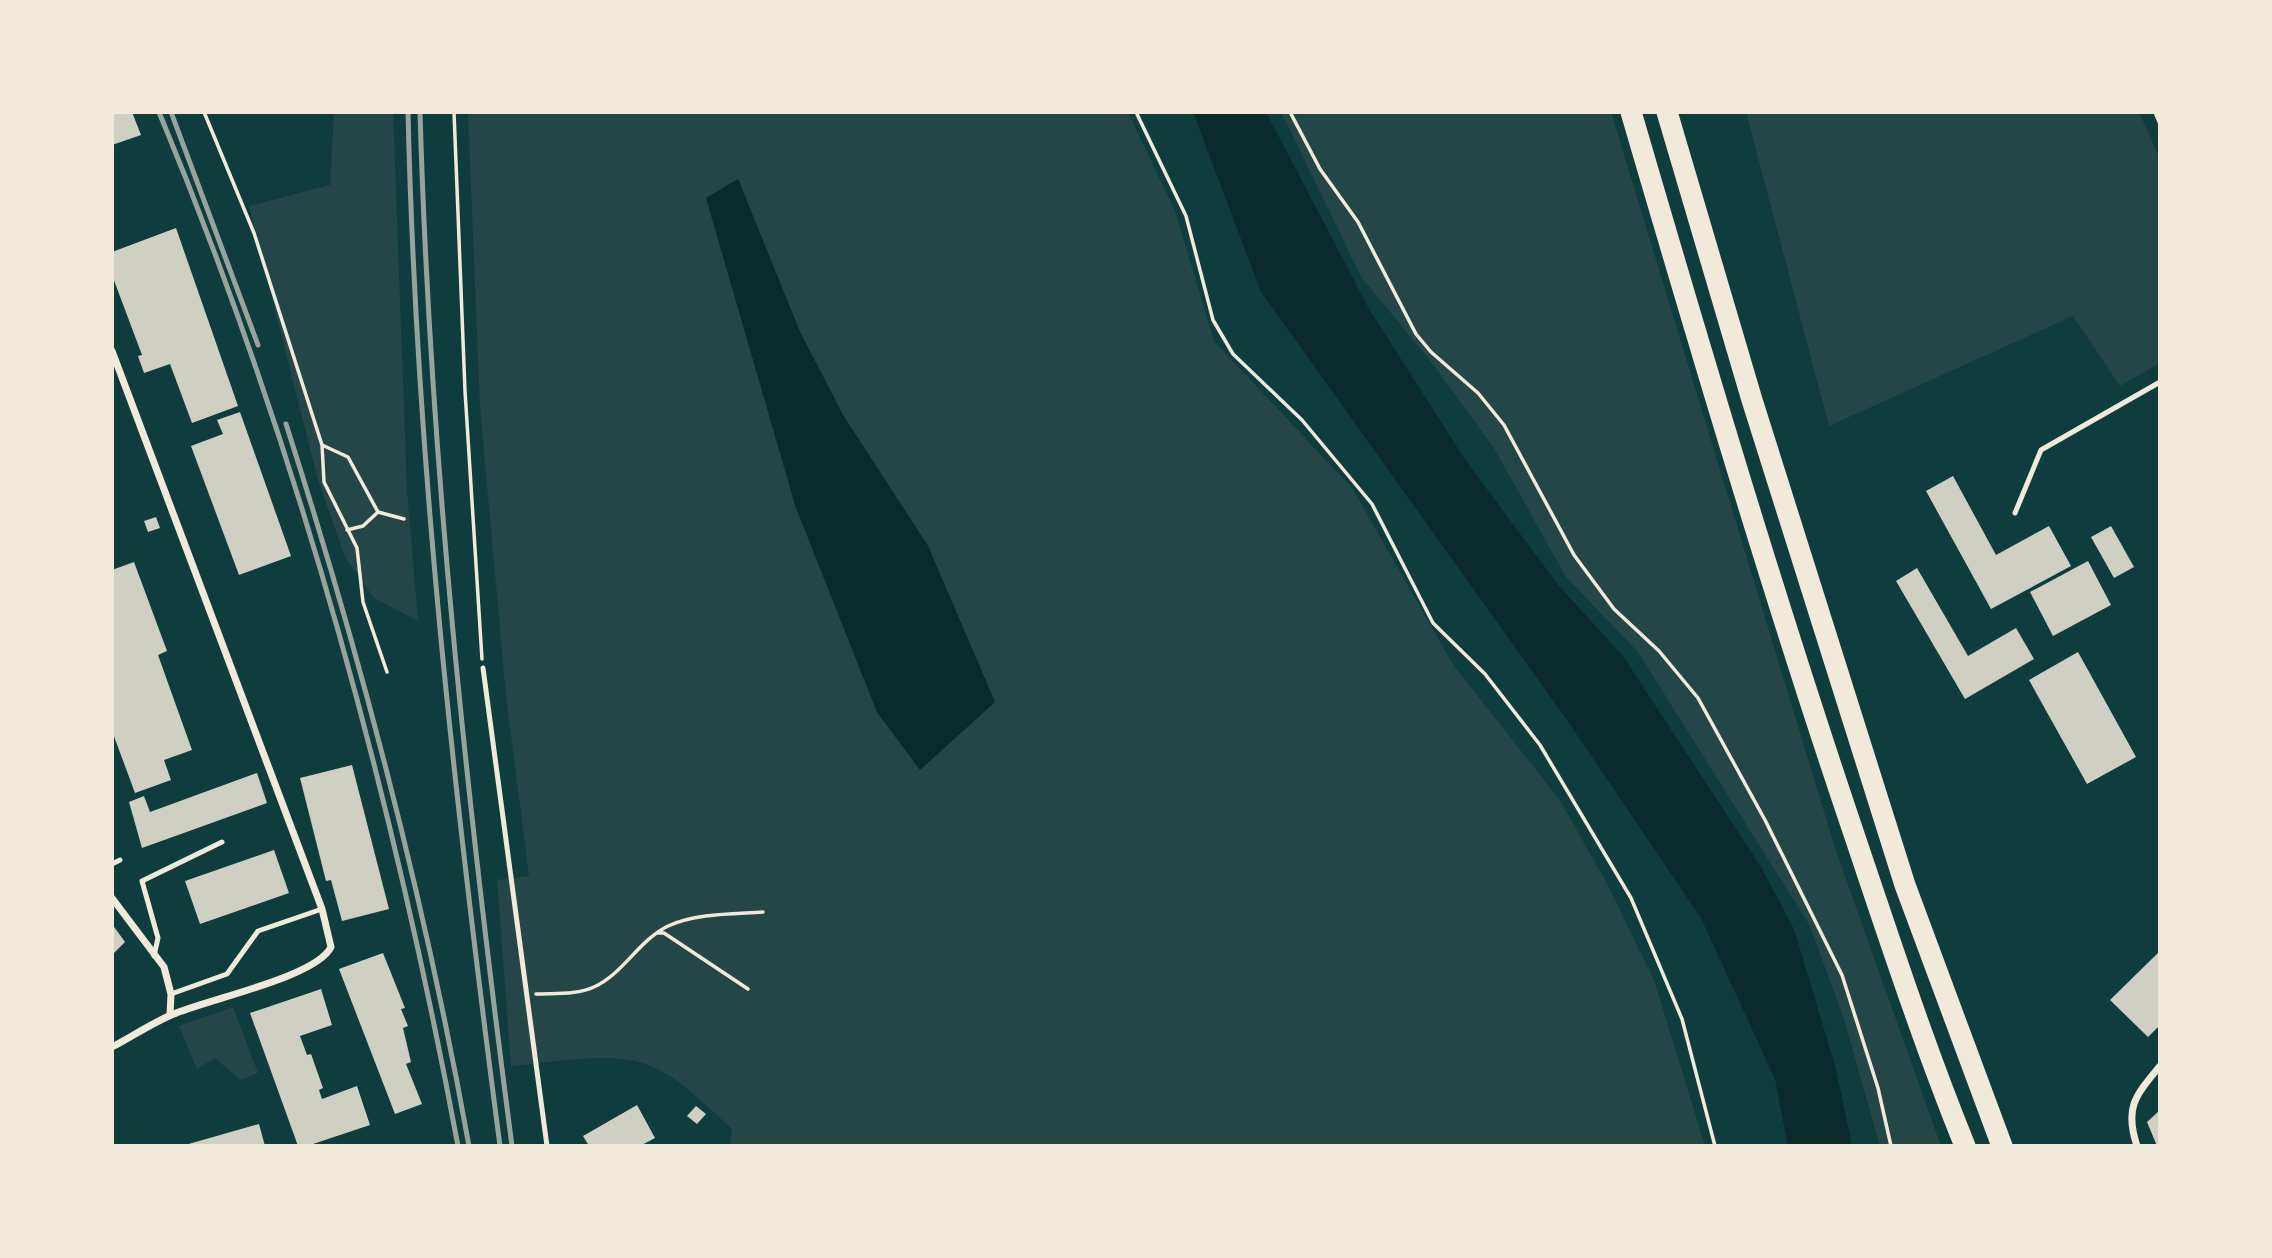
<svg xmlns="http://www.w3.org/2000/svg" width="2272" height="1258" viewBox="0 0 2272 1258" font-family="'IBM Plex Sans',sans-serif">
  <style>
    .green { fill: #244646; fill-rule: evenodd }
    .water { fill: #0a2a2b }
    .building { fill: #cfcfc3 }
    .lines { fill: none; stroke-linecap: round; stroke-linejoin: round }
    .path { stroke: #f1e9da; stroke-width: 3.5 }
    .service { stroke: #f1e9da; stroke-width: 5 }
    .minor { stroke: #f1e9da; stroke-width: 7 }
    .motorway { stroke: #f1e9da; stroke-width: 21 }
    .rail { stroke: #97a49c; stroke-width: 5 }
  </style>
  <rect width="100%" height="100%" fill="#0f3d3e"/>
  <!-- green -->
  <path class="green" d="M334 112H393L407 490 418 621 374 598 345 557 318 480 249 206 330 185Z
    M468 112H1128L1175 211 1214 341 1352 488 1454 666 1559 799 1604 878 1654 980 1705 1146H730L732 1129C704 1104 670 1066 630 1060 592 1054 549 1063 511 1066L497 880 529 876 506 696 480 407ZM738 179 800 332 843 415 928 546 995 702 920 769 877 712 795 505Z
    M1281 112H1611L1836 851 1941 1146H1880L1844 1019 1810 926 1638 652 1566 577 1494 448 1432 363 1362 278Z
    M1746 112H2139L2160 159V363L2120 386 2073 316 1829 426Z
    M233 1007 258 1073 240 1080 215 1058 197 1069 179 1026Z"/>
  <!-- water -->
  <path class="water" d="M1193 112H1266L1369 309 1466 461 1559 586 1623 656 1761 867 1794 929 1836 1069 1852 1146H1788L1775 1079 1701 918 1569 723 1261 292Z
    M738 179 800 332 843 415 928 546 995 702 920 770 877 712 795 505 706 198Z"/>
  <!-- building -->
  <path class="building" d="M112 112H132L141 135 112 145Z
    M176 228 238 406 192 423 170 364 144 373 138 356 142 355 112 275V252Z
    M240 412 291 556 239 575 191 446 223 434 217 420Z
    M1953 476 1996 555 2049 526 2071 566 1991 609 1926 491Z
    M156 517 160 528 148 532 144 521Z
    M2111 526 2134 567 2114 578 2091 537Z
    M2088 561 2111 605 2053 636 2030 592Z
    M134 562 167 651 158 655 192 750 164 760 171 780 135 793 112 731V570Z
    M1917 568 1968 656 2016 628 2034 659 1965 699 1896 581Z
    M2078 652 2136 757 2087 784 2029 680Z
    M352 765 389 909 342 921 331 880 326 881 300 778Z
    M257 773 267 803 142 848 129 802 144 796 150 812Z
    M274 850 289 893 200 924 185 881Z
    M112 924 125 942 112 955Z
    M2160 951V1025L2148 1037 2110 1000Z
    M383 953 405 1008 401 1009 408 1026 403 1028 411 1062 406 1064 422 1104 395 1114 339 969Z
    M321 989 332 1025 300 1036 307 1055 311 1054 323 1088 319 1090 322 1099 357 1086 370 1125 307 1146H298L250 1013Z
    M637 1105 655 1138 640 1146H589L583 1136Z
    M696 1106 706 1114 697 1124 687 1116Z
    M2160 1110V1146H2157L2147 1122Z
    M259 1124 265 1146H185V1145Z"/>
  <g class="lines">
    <!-- path -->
    <path class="path" d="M204 112 254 233 322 445 324 482 357 548 363 602 387 672
      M454 112 465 391 482 659
      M1136 112 1186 216 1213 320 1233 354 1302 420 1372 504 1433 623 1485 674 1540 745 1631 898 1682 1019 1715 1146
      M1290 112 1320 169 1358 222 1416 334 1431 352 1478 393 1504 425 1574 555 1614 609 1659 651 1698 698 1765 820 1842 975 1878 1088 1891 1146
      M2155 112 2160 124
      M322 445 348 457 378 512
      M347 530 363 526 378 512 404 519
      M658 933H664L748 989
      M536 994C555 993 577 995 594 987 624 973 638 941 668 926 696 913 733 914 763 912"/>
    <!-- service -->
    <path class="service" d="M2015 513 2041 450 2160 382
      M483 668 547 1146
      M112 864 120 860
      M154 956 158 938 142 881 222 842
      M171 994 227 974 258 931 322 909"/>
    <!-- minor -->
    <path class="minor" d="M112 351 322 909 331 947C316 978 203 1000 169 1016 149 1025 131 1037 112 1047
      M112 898 164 967 171 994 170 1015
      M2137 1146C2124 1107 2136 1095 2160 1066"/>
    <!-- motorway -->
    <path class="motorway" d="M1631 112C1702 355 1774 598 1855 837 1890 941 1924 1045 1965 1146
      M1667 112 1752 400 1905 885 2002 1146"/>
    <!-- rail -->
    <path class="rail" d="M159 112C297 444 392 793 458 1146
      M171 112 258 345
      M408 112C416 458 455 803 500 1146
      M420 112C430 458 467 803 512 1146
      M286 424C362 661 425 901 469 1146"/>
  </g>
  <!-- border -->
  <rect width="2272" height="1258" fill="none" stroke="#f1e9da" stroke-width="228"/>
</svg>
